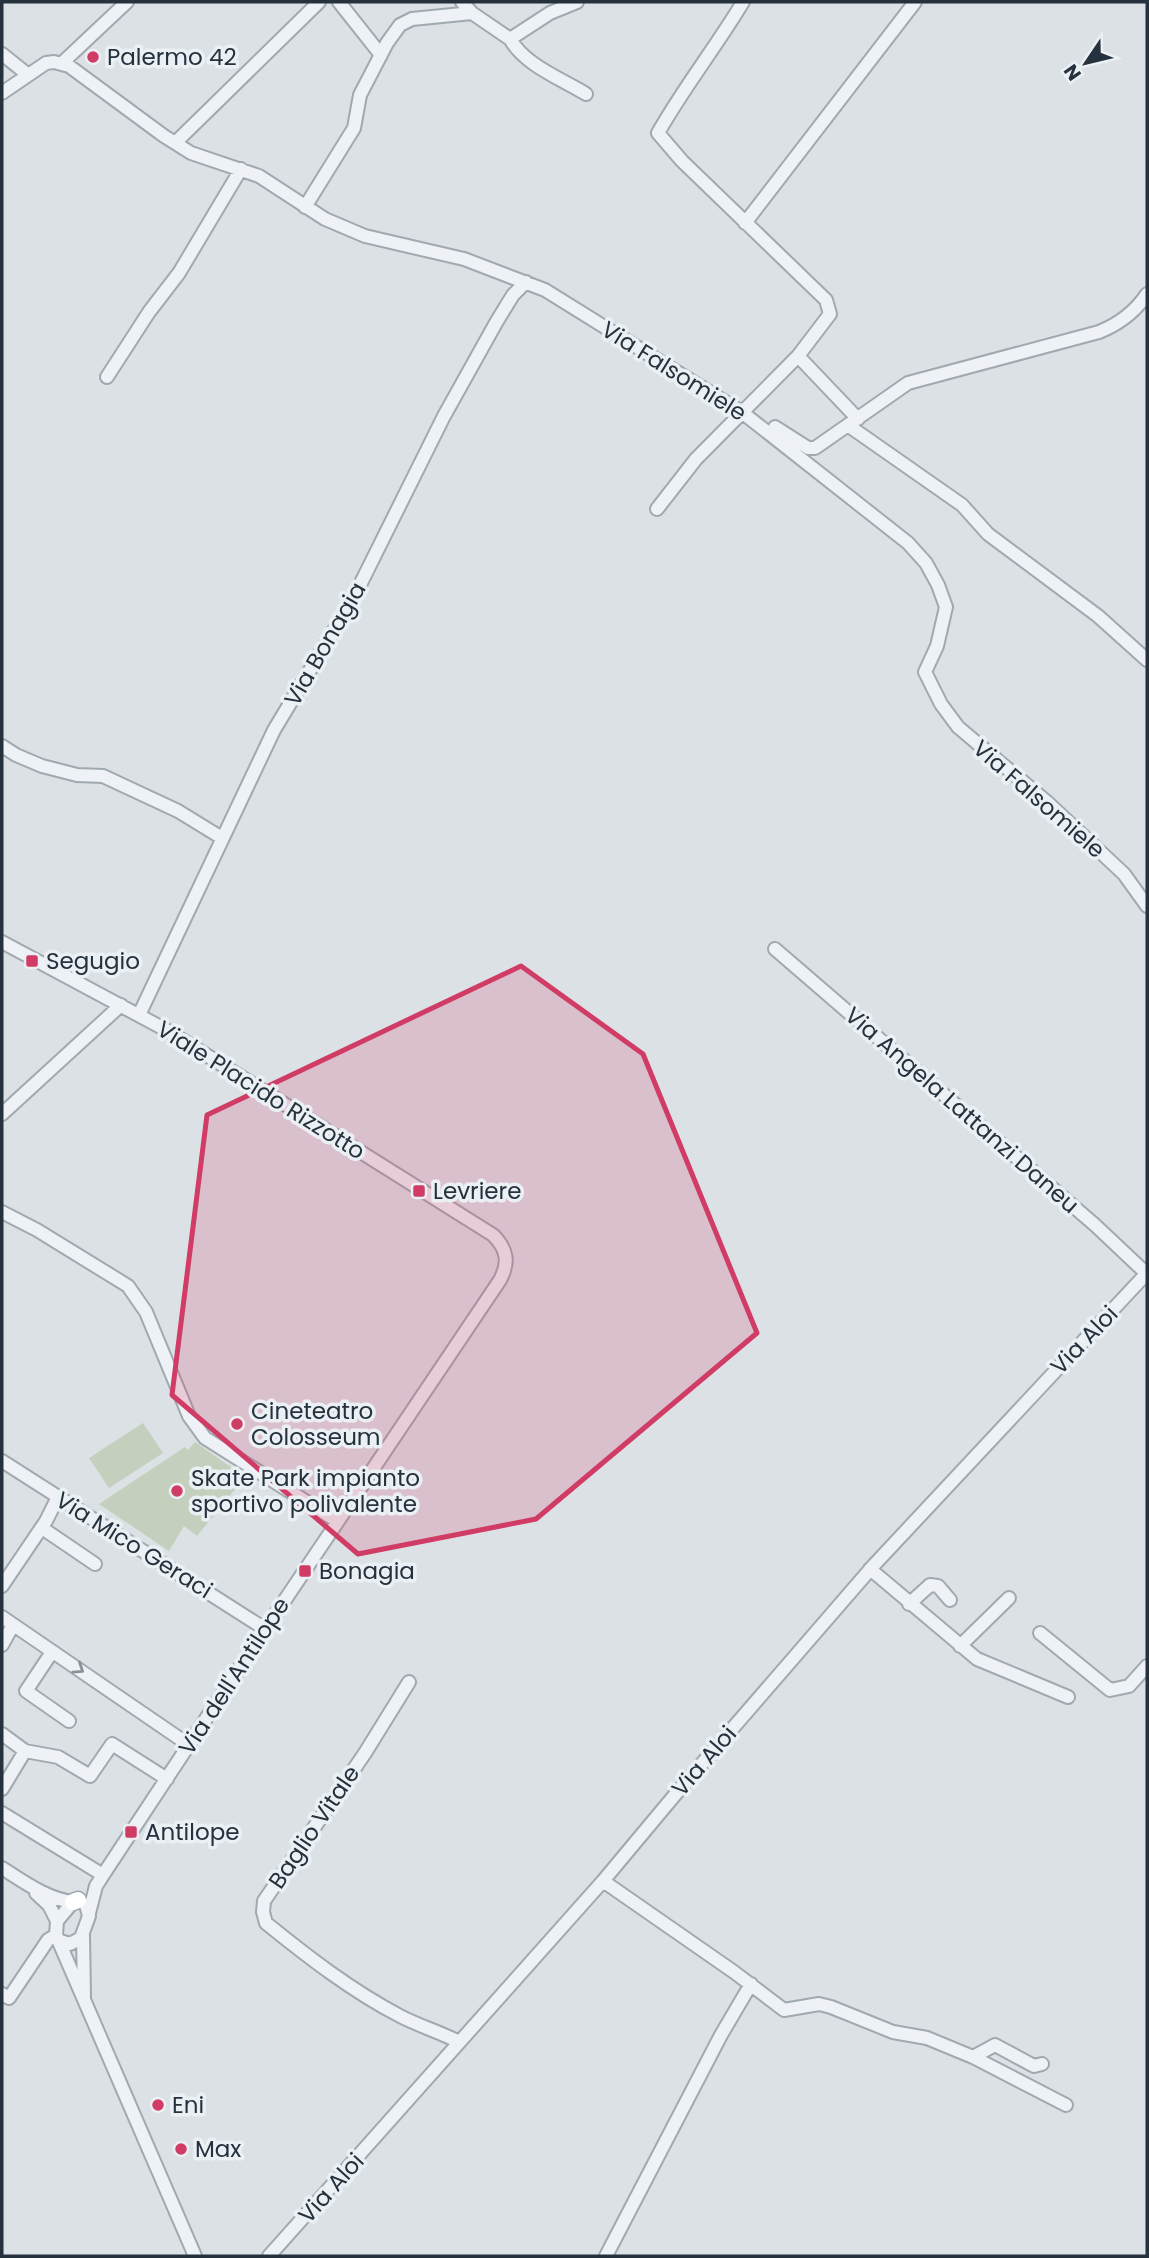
<svg xmlns="http://www.w3.org/2000/svg" width="1149" height="2258" viewBox="0 0 1149 2258" font-family="Poppins,sans-serif">
  <style>
    .pitch { fill: #c4d0bd }
    .lines { fill: none; stroke-linecap: round; stroke-linejoin: round }
    .minor-casing { stroke: #a1a9b0; stroke-width: 16 }
    .major-casing { stroke: #9ba7b2; stroke-width: 19 }
    .minor { stroke: #eef1f5; stroke-width: 12 }
    .major { stroke: #fff; stroke-width: 16 }
    .oneway { stroke: #8a9199 }
    .marked { fill: #d03c65; fill-opacity: 0.2; stroke: #d03c65; stroke-width: 5; stroke-linejoin: round }
    .poi-dot { fill: #d03c65; stroke: #ebf0f4; stroke-width: 2.5 }
    .labels { text-anchor: middle; dominant-baseline: central; stroke-width: 7; stroke-linejoin: round; paint-order: stroke }
    .poi-label { font-size: 23px; fill: #25313d; stroke: #ebf0f4; text-anchor: start }
    .street-label { font-size: 23px; fill: #25313d; stroke: #ebf0f4 }
  </style>
  <rect width="100%" height="100%" fill="#dce1e6"/>
  <!-- pitch -->
  <path class="pitch" d="M143 1423 163 1453 109 1488 89 1458Z
    M195 1442 245 1477 197 1536 184 1526 169 1551 99 1504 185 1447 188 1450Z"/>
  <g class="lines">
    <!-- minor casing -->
    <g class="minor-casing">
      <path id="minor" d="M339 2 381 55
        M462 2 472 13
        M510 39C526 66 560 78 586 94
        M2 54 27 74
        M61 64 127 2
        M2 93 46 63 54 62 69 66 164 136 191 153 259 176 325 219 365 236 464 259 545 290 743 413 908 543 926 563 938 585 946 607 937 646 925 672 941 704 958 727 1047 802 1124 874 1147 906
        M175 143 319 2
        M305 207 354 128 360 95 387 43 400 25 412 19 472 13 510 39 550 13 577 2
        M745 223 915 2
        M798 356 858 419
        M107 377 149 312 179 273 241 169
        M849 426 962 505 988 534 1098 616 1147 660
        M775 427 808 448H815L908 383 1099 332C1119 324 1135 312 1147 294
        M657 509 696 459 798 356 830 314 826 300 682 161 658 133C684 87 716 47 743 2
        M2 746 16 755 42 766 77 775 103 776 178 811 222 838
        M2 942 168 1031 493 1235C508 1250 509 1263 500 1280L254 1646 103 1875 96 1886 89 1913
        M775 949 1095 1225 1147 1274
        M139 1015 274 730 353 599 444 416 497 321 513 295 526 282
        M2 1114 121 1005
        M2 1212 37 1230 128 1286 146 1312 189 1416 205 1438 337 1521
        M2 1461 265 1629
        M42 1528 95 1564
        M870 1569 977 1659 1068 1697
        M2 1586 46 1521 58 1497
        M909 1604 930 1585 938 1586 950 1600
        M2 1617 189 1745
        M1040 1633 1110 1690 1129 1686 1147 1666
        M2 1645 13 1625
        M960 1646 1009 1598
        M52 1652 26 1691 69 1721
        M409 1682 365 1753 264 1901 263 1912 266 1923C308 1957 352 1991 400 2016 419 2026 440 2032 459 2042
        M2 1734 25 1751 58 1757 90 1776 112 1744 167 1779
        M2 1789 25 1751
        M2 1813 103 1875
        M2 1868C24 1882 47 1899 73 1902
        M603 1881 734 1972 784 2010 819 2004 831 2007 893 2032 927 2038 973 2057 1066 2105
        M36 1893 49 1905 57 1921
        M73 1902 57 1921 56 1935 195 2256
        M83 1935 84 1997
        M60 1941 70 1944 81 1938 89 1916 86 1905
        M2 1994 9 1998 48 1940 56 1935
        M973 2057 995 2045 1034 2066 1042 2064
        M269 2256 603 1881 674 1796 874 1565 1147 1273
        M606 2256 721 2035 751 1984"/>
    </g>
    <!-- major casing -->
    <g class="major-casing">
      <path id="major" d="M73 1902 78 1900"/>
    </g>
    <!-- minor -->
    <use href="#minor" class="minor"/>
    <!-- major -->
    <use href="#major" class="major"/>
  </g>
  <!-- one-way arrows -->
  <defs><path id="oneway-chevron" d="M-2-3.5L2.5 0L-2 3.5" fill="none" stroke-width="1.6" stroke-linecap="round" stroke-linejoin="round" transform="scale(1.75)"/></defs>
  <use class="oneway" href="#oneway-chevron" transform="translate(79 1669) rotate(34)"/>
  <!-- marked area -->
  <path class="marked" d="M521 966 643 1054 757 1333 536 1519 358 1554 172 1395 207 1115Z"/>
  <!-- markers -->
  <g class="poi-dot">
    <circle cx="93" cy="57" r="7"/>
    <rect x="25" y="954" width="14" height="14" rx="3.5"/>
    <rect x="412" y="1184" width="14" height="14" rx="3.5"/>
    <circle cx="237" cy="1424" r="7"/>
    <circle cx="177" cy="1491" r="7"/>
    <rect x="298" y="1564" width="14" height="14" rx="3.5"/>
    <rect x="124" y="1825" width="14" height="14" rx="3.5"/>
    <circle cx="158" cy="2105" r="7"/>
    <circle cx="181" cy="2149" r="7"/>
  </g>
  <g class="labels">
    <!-- poi labels -->
    <g class="poi-label">
      <text x="107" y="57">Palermo 42</text>
      <text x="46" y="961">Segugio</text>
      <text x="433" y="1191">Levriere</text>
      <text x="251" y="1411">Cineteatro<tspan x="251" dy="26">Colosseum</tspan></text>
      <text x="191" y="1478">Skate Park impianto<tspan x="191" dy="26">sportivo polivalente</tspan></text>
      <text x="319" y="1571">Bonagia</text>
      <text x="145" y="1832">Antilope</text>
      <text x="172" y="2105">Eni</text>
      <text x="195" y="2149">Max</text>
    </g>
    <!-- street labels -->
    <g class="street-label">
      <text transform="translate(674 371) rotate(32)">Via Falsomiele</text>
      <text transform="translate(325 644) rotate(-60)">Via Bonagia</text>
      <text transform="translate(1039 799) rotate(41)">Via Falsomiele</text>
      <text transform="translate(261 1090) rotate(32)">Viale Placido Rizzotto</text>
      <text transform="translate(962 1110) rotate(41)">Via Angela Lattanzi Daneu</text>
      <text transform="translate(1084 1340) rotate(-46)">Via Aloi</text>
      <text transform="translate(134 1545) rotate(32)">Via Mico Geraci</text>
      <text transform="translate(234 1676) rotate(-57)">Via dell'Antilope</text>
      <text transform="translate(704 1761) rotate(-49)">Via Aloi</text>
      <text transform="translate(314 1827) rotate(-56)">Baglio Vitale</text>
      <text transform="translate(331 2188) rotate(-48)">Via Aloi</text>
    </g>
  </g>
  <!-- border -->
  <rect width="1149" height="2258" fill="none" stroke="#25313d" stroke-width="7"/>
  <!-- north arrow -->
  <g transform="translate(1086 63) rotate(235)" stroke="#ebf0f4" stroke-width="5" paint-order="stroke">
  <path d="M0-5L12 26L0 18L-12 26Z" fill="#25313d"/>
  <text y="-10" font-size="19" font-weight="bold" text-anchor="middle" fill="#25313d">N</text>
  </g>
</svg>
